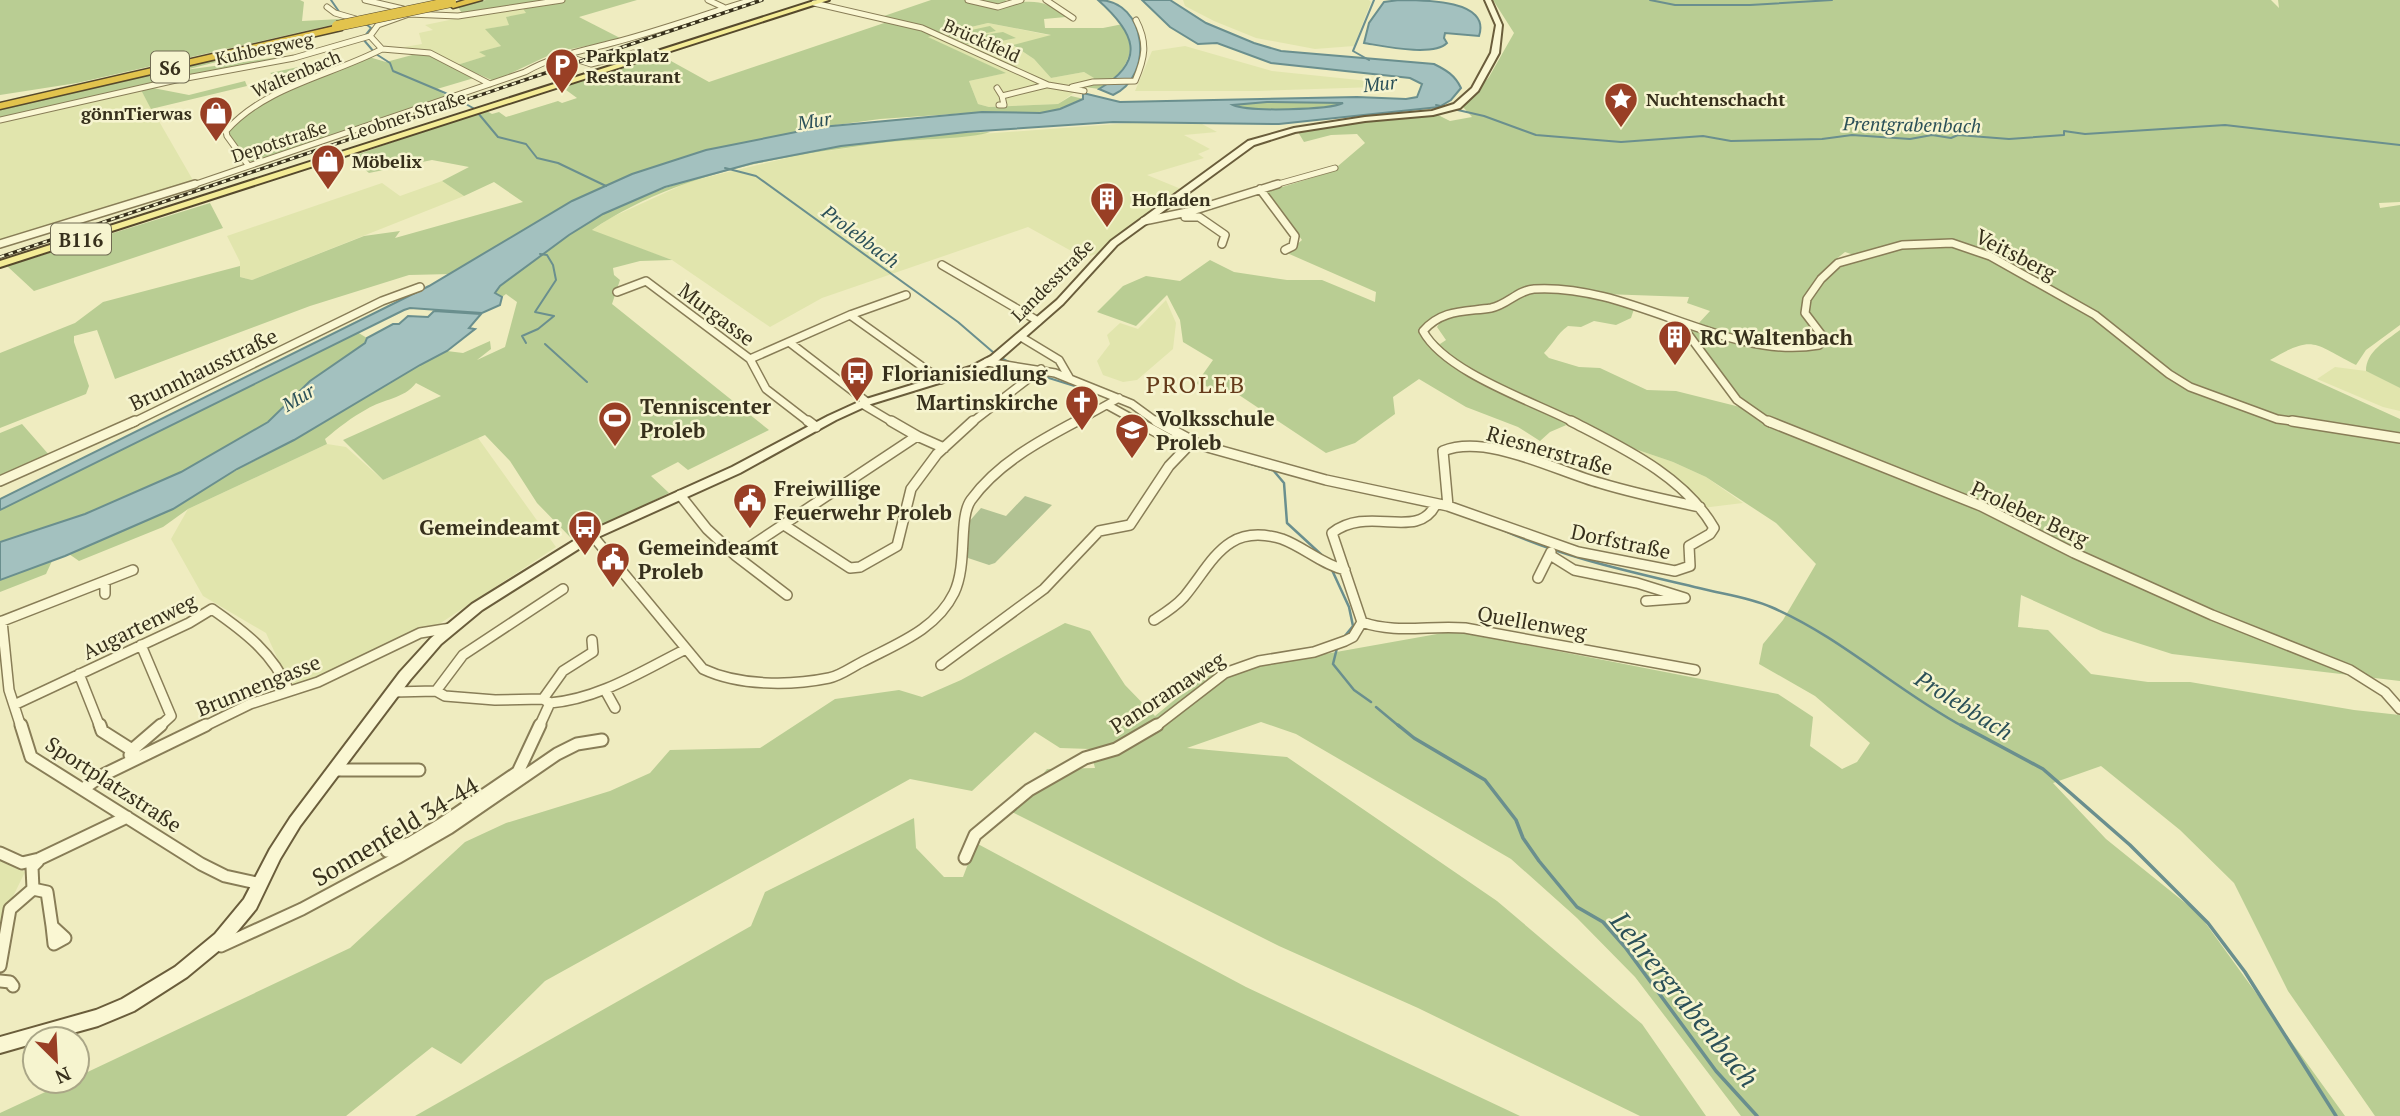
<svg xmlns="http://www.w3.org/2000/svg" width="2400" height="1116" viewBox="0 0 2400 1116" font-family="'PT Serif',serif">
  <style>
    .farmland { fill: #e1e5ad }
    .green { fill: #b9cd93; fill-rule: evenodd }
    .cemetery { fill: #b1c293 }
    .water { fill: #a3c1bf; stroke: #6a8f8e; stroke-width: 2; fill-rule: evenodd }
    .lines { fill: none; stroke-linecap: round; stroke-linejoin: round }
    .stream-far2 { stroke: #6a8f8e; stroke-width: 2 }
    .stream-far1 { stroke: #6a8f8e; stroke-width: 2.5 }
    .stream { stroke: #6a8f8e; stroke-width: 3.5 }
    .minor-far3-casing { stroke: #887d57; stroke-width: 7 }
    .minor-far2-casing { stroke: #887d57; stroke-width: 10 }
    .minor-far1-casing { stroke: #887d57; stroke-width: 12 }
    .minor-casing { stroke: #887d57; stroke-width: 15 }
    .secondary-casing { stroke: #6a5d3b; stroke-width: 4 }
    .primary-casing { stroke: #56492c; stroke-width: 4 }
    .motorway-casing { stroke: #56492c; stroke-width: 3 }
    .minor-far3 { stroke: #faf7d3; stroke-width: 5 }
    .minor-far2 { stroke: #faf7d3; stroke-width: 7 }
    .minor-far1 { stroke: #faf7d3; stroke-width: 9 }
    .minor { stroke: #faf7d3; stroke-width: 11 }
    .secondary { fill: #faf7d3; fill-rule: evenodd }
    .primary { fill: #f4ec96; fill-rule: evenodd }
    .motorway { fill: #e2c34d; fill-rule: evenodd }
    .rail-casing { stroke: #37301c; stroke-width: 3.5 }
    .rail { stroke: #f6f4cf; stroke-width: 2; stroke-dasharray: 4.5; stroke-linecap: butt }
    .motorway-bridge-casing { stroke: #56492c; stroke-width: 11; stroke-linecap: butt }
    .motorway-bridge { stroke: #e2c34d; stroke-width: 10 }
    .labels { text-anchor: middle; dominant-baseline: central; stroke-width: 5; stroke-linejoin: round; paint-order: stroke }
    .far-street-label { font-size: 18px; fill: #37301c; stroke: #f6f4cf }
    .far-poi-label { font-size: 18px; font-weight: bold; fill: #37301c; stroke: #f6f4cf; text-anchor: start }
    .shield { fill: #f6f4cf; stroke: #706b52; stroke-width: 2 }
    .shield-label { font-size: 19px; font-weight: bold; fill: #37301c }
    .far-water-label { font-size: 19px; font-style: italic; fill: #2b5058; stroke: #f6f4cf }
    .street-label { font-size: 21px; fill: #37301c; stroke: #f6f4cf }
    .poi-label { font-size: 21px; font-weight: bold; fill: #37301c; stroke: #f6f4cf; text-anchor: start }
    .water-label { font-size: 23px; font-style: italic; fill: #2b5058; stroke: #f6f4cf }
    .quarter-label { font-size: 24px; letter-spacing: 2px; fill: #653b1a; stroke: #f6f4cf }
    .near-street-label { font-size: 24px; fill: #37301c; stroke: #f6f4cf }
    .near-water-label { font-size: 28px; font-style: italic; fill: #2b5058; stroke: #f6f4cf }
  </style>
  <rect width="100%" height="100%" fill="#efecc0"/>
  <!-- farmland -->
  <path class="farmland" d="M1183 0H1369L1371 2 1354 46 1315 49 1256 38 1214 21 1185 6Z
    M510 7H522L527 14 507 17 510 25 486 29 501 46 481 52 487 56 457 65 404 47 422 44 419 33 433 30 425 25 459 18 462 13Z
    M988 23 1053 36 1014 46 1034 59 1051 78 1084 72 1095 78 1058 104 989 107 978 104 969 81 1005 73 927 37Z
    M1185 46 1272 71 1378 82 1376 87 1258 91H1135L1152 51Z
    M141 90 194 182 0 242V121Z
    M1131 123 1202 124 1217 132 1184 135 1210 149 1198 154 1204 158 1147 175 1181 189 1111 240 1099 253 1084 258 1028 227 822 298 770 327 672 260 591 231 610 218 691 181 799 155 912 139Z
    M442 181 464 196 252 280 240 277V262L227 236 382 183 400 196Z
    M1166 300 1176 323 1173 349 1137 380 1123 382 1103 375 1097 361 1110 344 1107 335 1120 323 1138 329Z
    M2335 367 2366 371 2400 388V411L2383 407 2317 379Z
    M1597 436 1673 462 1706 477 1743 503 1702 508 1673 482Z
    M478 438 556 547 421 636 292 691 266 633 203 596 171 539 188 509 327 444 346 447 383 480Z
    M0 860 25 872 0 923Z"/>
  <!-- green -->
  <path class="green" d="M0 0H300L304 2 302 21 341 19 345 22 77 83 0 95Z
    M486 0H637L579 17 622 39 556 52 494 81 457 65 486 56 479 52 501 46 485 29 509 25 506 17 526 13 521 6 462 13 457 6Z
    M931 0H1005L1011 3C1037 0 1047 1 1066 17L1044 19 1045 28H1103L1123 24C1140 51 1124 74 1099 89L1085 87 1094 78 1084 72 1051 78 1034 59 1013 45 1051 35 988 23 928 37 1006 73 969 81 978 104 989 107 1058 104 1071 96 1084 99 1060 109 1040 113 982 112 880 119 821 127 706 150 632 174 572 201 452 274 409 275 310 306 115 379 97 330 74 336V342L89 386 86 394 0 428V353L75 323 103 302 240 266V277L252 280 364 236 400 231 395 238 523 202 494 182 464 196 442 181 469 167 432 160 369 173 350 157 485 110 492 114 499 112 506 117 558 101 562 103 577 98 562 87 662 56 709 82 893 20 884 16Z
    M1493 0H2271L2279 8 2278 0H2400V202L2379 203 2380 208 2400 205V325L2366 350 2356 365C2313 343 2314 334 2270 360L2400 419V437L2362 428 2277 417 2181 382 2100 317 1957 240 1905 244 1854 255 1845 252 1840 256C1827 266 1795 297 1805 318 1810 327 1818 331 1820 341 1797 362 1729 336 1703 326L1698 324 1710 311 1687 303 1689 297 1604 294 1605 299 1634 309 1631 318 1616 325 1594 321 1581 327 1568 326C1556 335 1554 343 1544 353L1549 358 1579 367 1600 368 1647 390 1676 391 1748 409 1684 328C1700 321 1724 337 1741 342 1765 349 1797 354 1822 347L1825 339 1809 316 1807 307 1817 287 1833 268 1855 259 1903 246 1951 244 1989 257 2089 313 2184 386 2277 420 2358 431 2400 440V681L2172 654 2103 632 2021 595 2018 627 2048 630 2091 674 2148 682H2190L2354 710 2400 715V1116H2375L2288 991 2234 883 2180 830 2101 766 2053 783 2106 839 2199 914 2345 1116H1741L1635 977 1577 918 1511 859 1296 734 1261 722 1187 748 1287 757 1497 901 1642 1024 1706 1116H1640L1418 1008 1279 946 1012 812 1047 769 1095 768 1090 749 1060 748 1035 732 972 791 910 779 545 981 461 1064 432 1047 346 1116H0V1113L69 1081H77V1077L350 948 465 842 506 823 610 791 650 773 670 750 760 748 835 699 899 690 922 697 961 680 1065 623 1090 631 1125 685 1155 716 1200 679 1269 654H1325L1454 631 1778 694 1813 717 1810 746 1842 769 1857 762 1870 743 1815 696 1759 664 1763 644 1783 620 1816 564 1776 523 1706 477 1673 462 1597 436 1571 423 1550 432 1540 441 1518 427 1466 407 1419 379 1393 397 1395 414 1355 443 1326 453 1236 393 1196 384 1213 360 1183 342 1180 320 1167 295 1136 326 1097 312 1123 286 1146 276 1180 281 1210 260 1234 272 1287 280H1322L1375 302 1376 292 1287 253 1302 240 1266 192 1331 172 1365 143 1357 134 1331 135 1304 142 1298 132 1342 124 1436 114 1450 121 1472 117 1463 107 1489 77 1514 33ZM1513 303C1490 316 1452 301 1437 327L1446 340 1440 344 1418 329 1447 310Z
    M990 26 996 31 968 37 1003 32 1016 38 976 46 960 42 967 37 954 40 948 35Z
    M324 35 185 70 301 54 0 119V108Z
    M416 54H428L474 78 437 89 448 97 258 161H247L229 136V131L239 118 272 97 369 57 386 62Z
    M317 63 338 70 291 87 270 73Z
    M245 81 247 86 151 109 141 90 153 88 189 95Z
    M1267 102 1343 103C1329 111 1248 113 1233 105Z
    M990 132C972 139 915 139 890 142 788 155 679 171 592 230L672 260 640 261 613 268 614 275 620 280 612 304 769 430 688 470 678 462 651 476 669 493 573 540 537 503 510 461 485 435 383 480 343 440 441 396 416 383C404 399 383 399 367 409 352 417 338 428 325 439L327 444 188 509 163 527 79 561 69 554 119 532 294 440 420 365 447 351 463 353 490 341 491 349 477 360 505 347 517 302 506 294 502 297 495 293 500 286C534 260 568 231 606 213 720 158 863 135 990 132Z
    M210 203 223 228 34 291 7 266Z
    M2400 330V388L2366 371C2366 351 2386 341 2400 330Z
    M357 332 367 338 365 343 310 381 268 422 181 472 85 514 0 542V510Z
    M22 424 50 456 0 477V433Z
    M52 561 46 574 0 592V580Z
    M914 818 916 848 944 877H963L976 843 1246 987 1520 1116H415L751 926 765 892Z"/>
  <!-- cemetery -->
  <path class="cemetery" d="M1025 496 1052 505 995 563 989 565 968 558 967 524 981 508 1006 516Z"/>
  <!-- water -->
  <path class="water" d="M1098 0C1147 0 1155 76 1113 95L1099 89C1148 60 1134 32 1098 0Z
    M1142 0H1170L1206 23 1254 43 1281 51 1434 64C1446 70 1455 75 1461 88L1451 100 1439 107 1279 124 1113 122 966 132 841 146 753 163 665 187 603 214 569 235 500 286 495 293 502 297 500 305 482 313 410 308 404 310 0 510V499L429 286 572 201 632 174 706 150 821 127 982 112 1040 113 1060 109 1083 99V93L1120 102 1357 97 1406 99 1417 97 1422 84 1410 78 1271 63 1217 43 1198 44 1170 27ZM1267 102 1343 103C1329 110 1248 112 1233 105Z
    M1399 0C1426 0 1491 0 1479 36L1445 33 1444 38 1447 43C1433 57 1383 46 1364 43L1369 23 1384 2Z
    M434 311 481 314 469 328 475 329 447 351 420 365 294 440 237 469 173 509 65 556 0 580V542L85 514 181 472 268 422 310 381 365 343 367 338 393 324H399L408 316 428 317Z"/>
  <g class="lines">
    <!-- stream-far2 -->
    <path class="stream-far2" d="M331 0 340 13
      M1650 0 1675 5H1750L1832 0
      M364 37 371 28 366 24
      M363 39 374 52
      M376 54 390 63 393 71 450 95
      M1369 60 1353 51 1374 0
      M464 103 473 108
      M1436 105 1484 116 1536 135 1621 142 1703 136 1731 141 1822 139 1852 135 1910 139 1932 135 1951 138 1958 135 2009 139 2064 135V131L2085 134 2225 125 2400 145
      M478 113 498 137 526 144 537 158 558 163 606 186
      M725 168 756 176 958 322 994 353
      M526 343 522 336 538 329 554 316 535 312 556 280 553 265 547 255 540 254
      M545 344 587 382
      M1001 358 1011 363
      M1036 374 1100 394"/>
    <!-- stream-far1 -->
    <path class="stream-far1" d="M1248 463 1272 470
      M1273 470 1284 483 1287 523 1325 558
      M1501 529C1564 558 1632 572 1699 588 1722 594 1749 597 1771 607 1841 637 1897 691 1964 727
      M1332 570 1349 607 1353 626 1344 637
      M1337 648 1333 664 1354 690 1371 702
      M1376 707 1400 727"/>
    <!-- stream -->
    <path class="stream" d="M1398 725 1414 738 1485 780 1516 820 1523 838 1539 861 1577 907 1603 922 1625 947 1716 1071 1757 1116
      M1961 725 2043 769 2130 845 2208 923 2245 972 2336 1116"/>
    <!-- minor-far3 casing -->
    <g class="minor-far3-casing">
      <path id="minor-far3" d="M365 0 403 9 408 13
        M708 0 723 7
        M968 0 998 7 1021 0
        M1046 0 1073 18
        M814 3 922 28 1048 85 1084 91
        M327 7 335 13 366 22
        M382 49 430 53 490 84
        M563 55 591 64 634 53 650 56
        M1072 87 1093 82 1135 81C1145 58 1148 43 1136 20
        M997 88 1002 96 1046 85
        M999 105H1004L1002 96
        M0 120 176 80 294 58 370 36
        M248 165 227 136 226 131C266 86 330 76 382 49L370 36 378 25 409 14 458 16 562 0
        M190 186 525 72C553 56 581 51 612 43 659 31 705 14 752 0
        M1271 186 1335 168"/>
    </g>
    <!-- minor-far2 casing -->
    <g class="minor-far2-casing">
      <path id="minor-far2" d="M1260 189 1295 236 1293 246 1285 250
        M1185 217H1199L1225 235 1222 244
        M1144 221 1192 211 1278 184
        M0 244 195 184
        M942 265 1038 321
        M617 292 646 281 750 359 766 389 810 423
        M850 315 941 380
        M1672 319 1688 334 1737 400 1770 423
        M1021 337 1059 360 1070 379
        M789 342 867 402
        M750 359 850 315 906 295
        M987 362 1055 373 1132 404 1158 423
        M862 404 894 423
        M1109 406 1140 423
        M132 423 382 301 420 287
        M971 423 1041 369
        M1074 423 1119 398
        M1575 423C1532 401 1445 372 1423 331 1442 309 1465 312 1491 308 1507 305 1518 290 1534 289 1632 283 1727 362 1819 345L1824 338 1805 313 1807 299 1821 279 1838 263 1902 245 1952 243 1990 256 2095 315 2169 374 2190 387 2277 419 2305 423"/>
    </g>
    <!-- minor-far1 casing -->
    <g class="minor-far1-casing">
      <path id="minor-far1" d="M808 421 816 427
        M1136 421 1171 440 1181 437
        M1156 421 1200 445 1326 480 1448 506 1578 552 1675 571 1690 566 1689 546 1710 534 1714 528C1684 476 1623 448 1571 421
        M1768 421 1981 506 2074 553 2212 615 2350 670 2385 692 2400 709
        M2292 421 2400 438
        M917 436 944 448
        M0 481 135 421
        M680 495 707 529 736 556 917 436 891 421
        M1448 506 1443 451C1487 433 1556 471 1600 483 1633 493 1666 500 1700 507
        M784 525 850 568 860 567 897 546 911 489 937 454 973 421
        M592 535 703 669C739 686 790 686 829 678 840 676 852 667 862 662 896 644 936 630 954 593 968 564 958 518 971 500 997 464 1039 441 1077 421
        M1550 555 1574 570 1637 583 1685 598 1646 601
        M736 556 787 595
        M1538 578 1551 552
        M105 581V594
        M1154 620C1165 613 1175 607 1184 597 1213 562 1226 522 1282 539 1304 547 1321 564 1345 570
        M2 621 9 690 21 727
        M0 622 133 570
        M1362 622C1394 634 1431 625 1465 628L1695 670
        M141 645 171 716 159 727
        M941 665 1044 589 1099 531 1130 525 1169 466 1192 442
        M79 674 100 727
        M605 690 615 708
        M436 691 463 655 563 589
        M393 692 436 691 445 696 495 700 543 699 550 703
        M543 699 563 671 593 652 592 640
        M14 705 189 623 212 609C245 632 273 653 289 691
        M203 727 250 704 318 682 420 633 451 628
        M539 727 550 703C599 699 642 671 686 649
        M1155 727 1225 673 1259 661 1314 652 1345 641 1353 637 1362 622 1332 533C1369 504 1418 542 1436 504"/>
    </g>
    <!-- minor casing -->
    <g class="minor-casing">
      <path id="minor" d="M21 725 31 757 201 864 225 876 261 884
        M100 725 102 731 132 750 130 755
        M132 750 161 725
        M334 770H419
        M83 789 101 776 206 725
        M387 851 410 843 440 825 518 772 540 725
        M0 853 22 863 39 859 127 817
        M965 858 975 835 1029 790 1085 758 1116 749 1157 725
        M33 889 47 892 52 926
        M52 926 65 938 54 944Z
        M221 946 302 909 397 858 449 828 557 754 577 744 602 740
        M0 966 10 909 33 889 32 867 38 861
        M0 981 10 982 13 986"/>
    </g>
    <!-- secondary casing -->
    <g class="secondary-casing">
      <path id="secondary" d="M1485 0H1491L1502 25 1499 53 1478 91 1460 108 1433 115 1365 121 1295 132 1254 145 1117 245 1063 304 999 360 978 371 871 404 836 420 740 473 596 538 482 610 441 644 410 680 300 826 280 859 256 909 227 944 187 977 134 1011 98 1026 51 1039H35V1043L0 1053V1037L96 1010 122 999 175 967 215 934 244 899 270 849 290 818 400 672 431 638 472 604 588 532 732 467 828 416 863 400 970 367 991 356 1057 300 1111 241 1248 141 1294 128 1365 117 1432 111 1454 104 1472 88 1491 53 1496 25Z"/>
    </g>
    <!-- primary casing -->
    <g class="primary-casing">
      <path id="primary" d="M817 0H829L0 267V261Z"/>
    </g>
    <!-- motorway casing -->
    <g class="motorway-casing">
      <path id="motorway" d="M465 0H482L453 8 449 5Z
        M339 25 342 26V30L0 109V103Z"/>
    </g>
    <!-- minor-far3 -->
    <use href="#minor-far3" class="minor-far3"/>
    <!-- minor-far2 -->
    <use href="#minor-far2" class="minor-far2"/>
    <!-- minor-far1 -->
    <use href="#minor-far1" class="minor-far1"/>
    <!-- minor -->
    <use href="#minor" class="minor"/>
    <!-- secondary -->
    <use href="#secondary" class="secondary"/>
    <!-- primary -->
    <use href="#primary" class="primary"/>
    <!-- motorway -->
    <use href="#motorway" class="motorway"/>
    <!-- rail casing -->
    <g class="rail-casing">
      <path id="rail" d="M0 257 762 0"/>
    </g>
    <!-- rail -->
    <use href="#rail" class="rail"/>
    <!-- motorway-bridge casing -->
    <g class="motorway-bridge-casing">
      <path id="motorway-bridge" d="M337 26 451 2"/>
    </g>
    <!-- motorway-bridge -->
    <use href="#motorway-bridge" class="motorway-bridge"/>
  </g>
  <!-- icons -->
  <defs>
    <g id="parking-pin" transform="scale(1.75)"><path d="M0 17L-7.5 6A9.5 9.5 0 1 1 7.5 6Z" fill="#993f25" stroke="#f6f4cf"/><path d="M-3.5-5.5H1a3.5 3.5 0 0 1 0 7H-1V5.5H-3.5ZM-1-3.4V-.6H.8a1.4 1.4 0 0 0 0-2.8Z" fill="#fff"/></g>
    <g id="sight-pin" transform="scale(1.75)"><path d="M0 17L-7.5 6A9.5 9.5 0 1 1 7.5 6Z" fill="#993f25" stroke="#f6f4cf"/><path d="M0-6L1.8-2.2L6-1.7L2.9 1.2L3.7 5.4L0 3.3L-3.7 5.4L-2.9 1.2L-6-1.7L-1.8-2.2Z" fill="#fff"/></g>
    <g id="shop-pin" transform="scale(1.75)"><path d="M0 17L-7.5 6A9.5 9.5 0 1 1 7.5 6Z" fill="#993f25" stroke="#f6f4cf"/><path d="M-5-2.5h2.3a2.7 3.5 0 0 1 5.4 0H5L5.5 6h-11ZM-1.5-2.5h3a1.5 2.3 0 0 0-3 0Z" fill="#fff"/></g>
    <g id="building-pin" transform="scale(1.75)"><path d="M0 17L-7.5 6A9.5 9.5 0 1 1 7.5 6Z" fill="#993f25" stroke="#f6f4cf"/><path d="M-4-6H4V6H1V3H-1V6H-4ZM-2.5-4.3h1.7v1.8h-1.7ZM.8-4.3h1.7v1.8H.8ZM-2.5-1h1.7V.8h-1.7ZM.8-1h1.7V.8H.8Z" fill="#fff"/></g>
    <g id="bus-pin" transform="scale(1.75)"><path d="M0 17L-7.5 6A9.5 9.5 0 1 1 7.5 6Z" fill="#993f25" stroke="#f6f4cf"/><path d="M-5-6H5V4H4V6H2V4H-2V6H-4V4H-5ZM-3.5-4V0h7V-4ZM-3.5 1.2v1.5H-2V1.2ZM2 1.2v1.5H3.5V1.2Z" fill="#fff"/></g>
    <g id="church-pin" transform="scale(1.75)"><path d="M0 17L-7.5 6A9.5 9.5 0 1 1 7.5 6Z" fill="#993f25" stroke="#f6f4cf"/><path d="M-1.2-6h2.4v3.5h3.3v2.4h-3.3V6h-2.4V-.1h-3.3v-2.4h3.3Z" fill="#fff"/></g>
    <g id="stadium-pin" transform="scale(1.75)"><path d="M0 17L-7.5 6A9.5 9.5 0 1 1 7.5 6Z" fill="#993f25" stroke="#f6f4cf"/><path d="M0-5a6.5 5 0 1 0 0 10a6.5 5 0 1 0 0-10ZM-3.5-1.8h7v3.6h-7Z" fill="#fff"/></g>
    <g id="school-pin" transform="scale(1.75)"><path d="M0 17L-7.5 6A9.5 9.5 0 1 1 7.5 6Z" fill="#993f25" stroke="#f6f4cf"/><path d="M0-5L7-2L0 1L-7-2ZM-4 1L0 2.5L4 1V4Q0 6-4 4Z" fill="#fff"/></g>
    <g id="civic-pin" transform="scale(1.75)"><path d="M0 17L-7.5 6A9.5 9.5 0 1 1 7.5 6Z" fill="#993f25" stroke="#f6f4cf"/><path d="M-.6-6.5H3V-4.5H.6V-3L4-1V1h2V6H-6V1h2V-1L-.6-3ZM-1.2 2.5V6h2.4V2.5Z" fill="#fff"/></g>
  </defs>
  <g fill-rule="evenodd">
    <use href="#parking-pin" x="562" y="65"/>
    <use href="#sight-pin" x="1621" y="99"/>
    <use href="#shop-pin" x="216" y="113"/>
    <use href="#shop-pin" x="328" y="161"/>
    <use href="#building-pin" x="1107" y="199"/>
    <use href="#building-pin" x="1675" y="337"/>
    <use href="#bus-pin" x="857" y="373"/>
    <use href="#church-pin" x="1082" y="402"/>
    <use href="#stadium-pin" x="615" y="418"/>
    <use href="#school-pin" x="1132" y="430"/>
    <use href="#civic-pin" x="750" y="500"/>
    <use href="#bus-pin" x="585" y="527"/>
    <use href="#civic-pin" x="613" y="559"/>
  </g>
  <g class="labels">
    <!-- far-street labels -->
    <g class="far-street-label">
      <text transform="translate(982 40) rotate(24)">Brücklfeld</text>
      <text transform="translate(264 48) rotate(-12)">Kuhbergweg</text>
      <text transform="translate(296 73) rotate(-23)">Waltenbach</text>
      <text transform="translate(407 115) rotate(-18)">Leobner Straße</text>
      <text transform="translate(279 141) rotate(-18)">Depotstraße</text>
      <text transform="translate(1052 280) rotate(-45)">Landesstraße</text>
    </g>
    <!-- far-poi labels -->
    <g class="far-poi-label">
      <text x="586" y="55">Parkplatz<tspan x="586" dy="21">Restaurant</tspan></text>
      <text x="1646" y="99">Nuchtenschacht</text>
      <text x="192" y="113" text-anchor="end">gönnTierwas</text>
      <text x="352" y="161">Möbelix</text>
      <text x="1132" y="199">Hofladen</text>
    </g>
    <!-- shield labels -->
    <g class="shield">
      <rect x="151" y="51.5" width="38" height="31" rx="5"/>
      <rect x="51" y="223.5" width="60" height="31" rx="5"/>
    </g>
    <g class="shield-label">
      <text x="170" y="67">S6</text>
      <text x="81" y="239">B116</text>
    </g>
    <!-- far-water labels -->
    <g class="far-water-label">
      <text transform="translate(1380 83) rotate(-6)">Mur</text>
      <text transform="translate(814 120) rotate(-9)">Mur</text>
      <text transform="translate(1912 124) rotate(1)">Prentgrabenbach</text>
      <text transform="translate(861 236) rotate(37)">Prolebbach</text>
      <text transform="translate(298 397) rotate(-31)">Mur</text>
    </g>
    <!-- street labels -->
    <g class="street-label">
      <text transform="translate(2016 254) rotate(27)">Veitsberg</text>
      <text transform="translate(717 314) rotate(37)">Murgasse</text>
      <text transform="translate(203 369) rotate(-26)">Brunnhausstraße</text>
      <text transform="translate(1550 450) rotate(16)">Riesnerstraße</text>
      <text transform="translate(2030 513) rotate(25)">Proleber Berg</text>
      <text transform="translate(1621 541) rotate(12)">Dorfstraße</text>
      <text transform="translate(1532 622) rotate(10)">Quellenweg</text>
      <text transform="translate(139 626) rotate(-26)">Augartenweg</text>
      <text transform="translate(258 685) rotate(-22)">Brunnengasse</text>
      <text transform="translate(1167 692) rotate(-33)">Panoramaweg</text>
      <text transform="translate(114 784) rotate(33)">Sportplatzstraße</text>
    </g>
    <!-- poi labels -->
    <g class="poi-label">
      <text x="1700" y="337">RC Waltenbach</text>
      <text x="882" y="373">Florianisiedlung</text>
      <text x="1058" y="402" text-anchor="end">Martinskirche</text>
      <text x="640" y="406">Tenniscenter<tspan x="640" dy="24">Proleb</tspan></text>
      <text x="1156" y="418">Volksschule<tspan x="1156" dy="24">Proleb</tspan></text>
      <text x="774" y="488">Freiwillige<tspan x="774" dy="24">Feuerwehr Proleb</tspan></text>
      <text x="560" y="527" text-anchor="end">Gemeindeamt</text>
      <text x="638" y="547">Gemeindeamt<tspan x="638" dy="24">Proleb</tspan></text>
    </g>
    <!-- water labels -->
    <g class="water-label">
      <text transform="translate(1964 705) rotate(32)">Prolebbach</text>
    </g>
    <!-- quarter labels -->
    <g class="quarter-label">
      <text x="1196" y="384">PROLEB</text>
    </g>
    <!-- near-street labels -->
    <g class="near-street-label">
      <text transform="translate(395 831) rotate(-31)">Sonnenfeld 34-44</text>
    </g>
    <!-- near-water labels -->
    <g class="near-water-label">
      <text transform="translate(1685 999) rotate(51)">Lehrergrabenbach</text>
    </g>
  </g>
  <!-- north arrow -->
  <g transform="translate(56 1060) rotate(156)"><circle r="33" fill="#f6f4cf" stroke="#aaa687" stroke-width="2"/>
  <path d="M0-5L12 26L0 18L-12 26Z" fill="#993f25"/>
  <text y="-10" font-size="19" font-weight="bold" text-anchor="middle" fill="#37301c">N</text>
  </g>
</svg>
